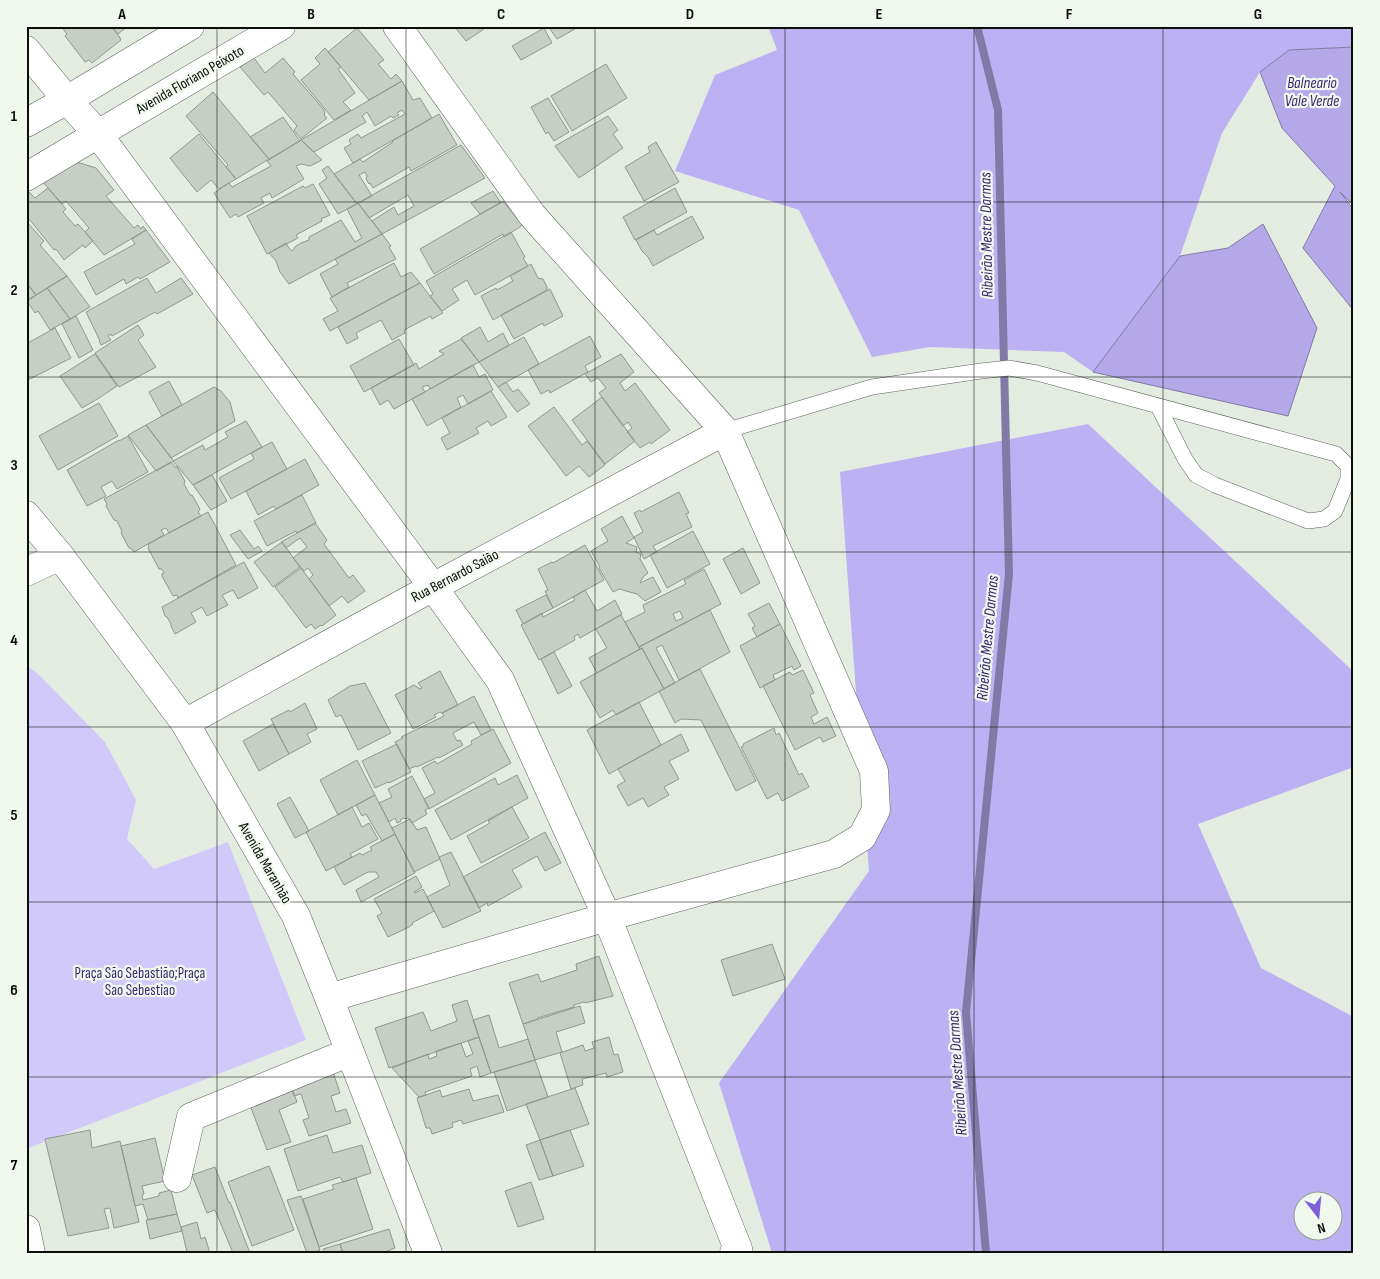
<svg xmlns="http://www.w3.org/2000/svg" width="1380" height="1279" viewBox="0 0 1380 1279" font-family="'Sofia Sans Condensed',sans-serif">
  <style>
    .green { fill: #d1c9f9 }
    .forest { fill: #bcb1f2; fill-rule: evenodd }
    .water { fill: #b4a8e9; stroke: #817aa6 }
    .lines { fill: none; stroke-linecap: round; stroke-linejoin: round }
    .stream { stroke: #817aa6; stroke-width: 8 }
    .building { fill: #c6cec5; stroke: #91988f; fill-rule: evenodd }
    .lane-casing { stroke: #5c635b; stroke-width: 16 }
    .street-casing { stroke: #5c635b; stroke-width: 29 }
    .secondary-casing { stroke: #5c635b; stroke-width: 29 }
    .lane { stroke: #fff; stroke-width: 15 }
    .street { stroke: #fff; stroke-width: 28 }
    .secondary { stroke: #fff; stroke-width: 28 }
    .grid { fill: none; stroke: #0b0e0a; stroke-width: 1; stroke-opacity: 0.55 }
    .labels { text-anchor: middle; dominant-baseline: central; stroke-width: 4.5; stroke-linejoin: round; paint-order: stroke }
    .street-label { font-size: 15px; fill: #0b0e0a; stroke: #f1f9ef }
    .park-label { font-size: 15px; fill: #3e2873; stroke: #f1f9ef }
    .water-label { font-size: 16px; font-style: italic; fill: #3c2670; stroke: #f1f9ef }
    .neatline { fill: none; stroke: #0b0e0a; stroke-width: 2 }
    .grid-label { font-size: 16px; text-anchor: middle; font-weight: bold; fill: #0b0e0a }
  </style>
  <rect width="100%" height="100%" fill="#e4ece2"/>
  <!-- green -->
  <path class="green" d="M26 665 38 674 105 742 136 800 127 839 154 869 228 842 306 1040 26 1149Z"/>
  <!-- forest -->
  <path class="forest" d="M768 26H1354V47L1289 50 1260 72 1222 133 1180 256 1093 372 1064 352 930 347 872 357 799 210 675 171 715 75 777 50Z
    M1088 424 1354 672V767L1198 824 1261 968 1354 1017V1253H772L719 1083 869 871 840 472ZM1302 1202H1332V1232H1302Z"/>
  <!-- water -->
  <path class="water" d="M1354 47V206L1340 192 1354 210V311L1303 248 1335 186 1282 128 1260 72 1289 50Z
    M1263 224 1317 328 1288 416 1093 372 1180 256 1228 248Z"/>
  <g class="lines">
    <!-- stream -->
    <path class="stream" d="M977 26 998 110 1009 574 966 1012 986 1253"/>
  </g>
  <!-- building -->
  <path class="building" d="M61 26H111L119 36 121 40 92 63 89 60 85 62 65 36 67 34Z
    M111 26H128L118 34Z
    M454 26H481L484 29 466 41Z
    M548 26H580L557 39Z
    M357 28 384 60 378 64 391 79 396 74 402 81 369 100 328 52Z
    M544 28 552 43 521 60 512 46Z
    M325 48 341 67 338 69 355 93 343 102 351 110 334 120 301 80 320 64 315 58Z
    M254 58 265 73 283 58 295 72 293 74 324 110 325 114 324 115 327 118 301 139 294 130 297 126 268 92 264 95 240 67Z
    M606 64 627 98 572 131 551 96Z
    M402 81 413 100 420 98 432 118 353 163 344 148 351 144 349 140 358 134 361 138 405 114 402 110 397 113 399 115 393 118 391 116 375 126 367 112 362 116 366 122 314 152 301 140Z
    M213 92 269 159 236 179 226 167 228 165 186 116Z
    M548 98 569 132 554 141 548 132 546 134 531 107Z
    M439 114 457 145 411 171 409 167 373 188 370 183 369 184 366 179 367 176 365 172 359 175 372 196 357 204 334 174 360 159 363 162 393 142 392 141Z
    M608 116 618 130 613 134 623 148 579 178 555 146Z
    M283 117 300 141 269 159 250 137Z
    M199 134 236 179 219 189 211 180 197 192 170 158Z
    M301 140 322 160 310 166 301 164 296 166 304 179 272 198 270 193 261 198 264 203 238 217 236 214 230 218 214 193 229 183 232 187 271 166 267 161Z
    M656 142 679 182 644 201 625 167 650 152 648 147Z
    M461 145 485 178 382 234 372 221 394 207 398 215 414 206 408 195 369 218 358 203Z
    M73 163H80L96 168 114 190 106 196 134 228 138 225 141 229 143 226 146 230 104 255 85 232 89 228 66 201 62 204 42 181Z
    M328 166 357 204 338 214 319 184 327 178 322 170Z
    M313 184 330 215 321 219 322 221 296 235 298 238 267 254 247 216 303 186 305 188Z
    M48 188 66 209 63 212 75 226 78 224 93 241 85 248 83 245 64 260 56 249 54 250 30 220 26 219V189L35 198Z
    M675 188 687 212 635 240 623 217Z
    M493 191 501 203 480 214 471 203Z
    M503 201 522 225 520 227 504 237 503 234 434 274 420 249Z
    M358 203 382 234 289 284 280 272 276 261 269 253 286 243 289 248 292 251 296 246 301 243 309 240V237L341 220 355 242 362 238 347 209Z
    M692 216 704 238 653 266 648 257 642 251 636 240 654 230 657 235Z
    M26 221 44 241 40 245 67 276 36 295 26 282Z
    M146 230 170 262 140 279 138 277 126 284 124 279 96 295 84 272 135 244 132 239Z
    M511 232 525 257 523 258 528 266 475 295 467 280 452 289 459 300 442 311 430 296 433 294 426 281Z
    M382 234 391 246 389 247 396 259 347 283 349 287 332 297 320 274 338 264 335 259Z
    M394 263 401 277 411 272 420 283 330 331 323 319 338 311 330 298Z
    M531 264 538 278 543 279 547 287V290L493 320 481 296 496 288 497 290 513 281 510 276Z
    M67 276 90 307 70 319 47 288Z
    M147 278 156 293 181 278 193 294 157 314 155 312 112 336 111 334 108 336 111 340 101 345 99 341H100L86 312Z
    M26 282 36 295 26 301Z
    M420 283 443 313 432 319 431 316 404 330 405 333 392 340 381 320 356 333 358 338 347 344 338 327Z
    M47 288 70 319 50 330 38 311 35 313 27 301Z
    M550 289 563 316 544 326 543 323 514 339 501 315Z
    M76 316 93 350 79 358 62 324Z
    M138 325 144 335 138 340 156 367 119 387 95 353Z
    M480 327 488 342 503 333 509 345 479 362 461 338Z
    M55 328 71 358 26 381V344Z
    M590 336 601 357 585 366 588 372 550 393 549 390 541 394 528 370Z
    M524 337 539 364 498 387 479 362Z
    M399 339 414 365 364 392 350 366Z
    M461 339 479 362 430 389 428 385 422 387 425 392 394 409 388 400 380 405 371 388 416 363 419 369 444 354 439 351Z
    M95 354 117 386 99 398 82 408 60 376Z
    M621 354 634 372 620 383 625 391 635 383 670 430 651 444 650 442 640 448 627 432 632 428 628 422 623 426 599 393 606 388 598 378 591 382 585 374Z
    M473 365 479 377 485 374 493 390 468 404 463 395 457 398 461 407 427 426 412 399Z
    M169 381 182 405 162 416 149 392Z
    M506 382 513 392 518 389 530 404 517 412 498 387Z
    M214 387 221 391 230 402 235 421 171 458 146 425Z
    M491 391 507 417 491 426 488 421 476 428 479 433 447 450 441 438 450 433 442 418Z
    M602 397 635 441 605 464 572 420Z
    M99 403 118 436 58 470 39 436Z
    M554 407 582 445 587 441 605 465 589 477 579 466 566 476 528 426Z
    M246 421 262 447 193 485 173 461 203 445 205 450 228 437 225 432Z
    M146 425 174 461 156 471 128 435Z
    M128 436 148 472 117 489 112 481 101 487 106 496 87 506 67 470 119 440V441Z
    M272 442 287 469 231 499 219 478 254 459 251 453Z
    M305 459 319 485 276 509 274 506 258 515 246 491Z
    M171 462 175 467H177L185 481 184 484 190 495H192L200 509 198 512 201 516 169 533 166 528 161 530 164 535 134 552 131 548H129L121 533 122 531 117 521 114 520 106 506 107 504 104 499Z
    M212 475 227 501 211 510 193 485Z
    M679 492 689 513 686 514 692 527 653 546 657 552 644 559 634 537 643 532 634 513 640 510 641 512Z
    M302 495 316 523 297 533 296 531 267 546 254 521Z
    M208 512 236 565 178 598 177 595 173 596 162 576V574L164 573 162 569H159L148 548 149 546 148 544Z
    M622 516 634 538 626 543 637 547 636 552 641 554 640 559 648 573 643 577 640 583 653 577 661 592 645 601 637 594 619 589 613 592 599 568 600 567 591 551 608 541 601 529Z
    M315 523 327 540 324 544 349 578 353 575 365 591 348 603 342 596 329 606 309 579 313 575 308 568 304 571 293 558 307 547 300 538 286 548 281 542Z
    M240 530 254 549 258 546 262 551 248 559 230 535Z
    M693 531 710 564 667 588 650 555Z
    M282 542 300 567 273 587 254 562Z
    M585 545 604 580 553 608 545 591 548 590 538 569 552 562 553 563Z
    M743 548 760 583 741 594 723 559Z
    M244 562 258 588 238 599 233 590 222 595 228 605 207 616 202 607 191 613 196 622 175 634 171 626V624L167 617 165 616 162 607Z
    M301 568 336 615 322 626 321 625 315 629 311 624 306 628 275 587Z
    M704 569 721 604 639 647 625 622 645 612 643 605 686 584 684 580ZM680 611 683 618 676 621 673 614Z
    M585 590 597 611 615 600 622 614 580 638 578 634 574 637 575 640 539 660 521 625 542 613 543 617 575 600 573 597Z
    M546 595 553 608 523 624 516 610Z
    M769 603 780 624 757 637 752 628 755 626 748 614Z
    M710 610 730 652 679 680 662 645 656 648 675 683 664 689 642 648 640 649 639 647Z
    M621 615 640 649 597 673 589 658 607 648 596 629Z
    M780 624 801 666 794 670 792 666 773 675 775 680 760 688 740 646Z
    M642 648 664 689 616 715 613 710 600 718 580 682Z
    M554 652 572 686 558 694 541 659Z
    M700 669 756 781 736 791 701 720 681 719 675 723 659 691Z
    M803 670 814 693 810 695 818 713 811 717 814 724 827 717 836 736 823 742 820 737 795 750 763 686 790 672 792 675Z
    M440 671 458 705 442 713 440 712 434 715 436 717 413 729 395 695 414 685 420 689 422 688 418 683Z
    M365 683 391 733 358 750 341 715 336 717 328 700 350 686Z
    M474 696 491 730 481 735 474 722 453 733 457 741 460 740 463 745 439 758 438 757 417 767 416 766 409 769 395 742 403 738 401 737 444 716 442 713Z
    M639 702 661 745 609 774 587 730Z
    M305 703 317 729 307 734 311 742 289 754 271 719 289 710 290 712Z
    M273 724 289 754 259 771 243 741Z
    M774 728 776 735 779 733 799 775 802 773 809 787 782 801 778 793 767 799 741 747 744 746 743 744Z
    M493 729 511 763 429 809 424 799 435 793 422 768 435 761 437 764 472 744 471 741Z
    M681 734 689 751 669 761 679 779 664 787 669 795 648 807 643 798 628 806 617 786 625 781 618 769Z
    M397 744 411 772 389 783 388 782 375 788 362 761Z
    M357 760 375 795 338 815 320 780Z
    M517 775 528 798 451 840 435 810 495 778 498 785Z
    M412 776 429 808 425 810 427 814 412 823 408 818 405 819 404 818 400 820 401 821 397 823 395 818 389 822 379 803 392 797 388 789Z
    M375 795 395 834 382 841 366 814 362 816 356 805Z
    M290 797 309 831 295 838 277 804Z
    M352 807 362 827 369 823 378 839 350 854 352 857 326 871 306 832Z
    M512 807 529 838 481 863 467 836 490 823 488 821Z
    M410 819 417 830 426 827 440 859 414 872 392 828Z
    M545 832 561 863 545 871 537 856 528 861 512 870 522 887 488 906 487 903 479 908 463 877Z
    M395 834 415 873 361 902 356 890 379 877 376 872H368L344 885 334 867 360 853 362 855 372 850 370 847Z
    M451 852 481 911 443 928 427 897 450 885 439 857Z
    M416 876 422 887 414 892 415 893 423 889 434 911 412 923 413 924 409 927 388 937 377 916 382 913 374 899Z
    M772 944 785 979 733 996 721 960Z
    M599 956 613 996 585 1003 584 1002 574 1005V1007L537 1018 538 1019 523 1024 509 983 538 974 541 982 577 970 576 964Z
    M467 1000 479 1037 389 1068 375 1028 423 1012 431 1031 457 1021 452 1005Z
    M580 1006 585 1023 556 1032 562 1052 535 1060 523 1024Z
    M489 1015 499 1048 528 1039 535 1060 491 1073 473 1020Z
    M479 1037 491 1073 480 1077 477 1066 470 1069 472 1076 425 1092 426 1095 419 1097 392 1068 428 1054 429 1059 437 1056 436 1051 461 1043 466 1057 473 1054 468 1041Z
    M609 1037 614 1055 618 1054 623 1072 607 1077 606 1073 582 1079 583 1085 571 1089 560 1053 583 1045 585 1051 594 1048 592 1042Z
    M535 1060 548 1097 507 1111 494 1072Z
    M332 1069 340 1093 331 1096 336 1112 346 1109 351 1123 309 1136 303 1120 309 1118 301 1094 294 1096 290 1084Z
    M290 1084 297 1102 279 1110 291 1142 267 1150 248 1100Z
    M575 1088 589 1124 540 1140 526 1104Z
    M469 1089 473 1101 498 1095 504 1112 463 1124 461 1120 452 1123 453 1127 432 1134 430 1128H426L417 1098 440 1090 442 1097Z
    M90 1130 92 1148 120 1141 139 1222 114 1228 110 1208 104 1209 109 1228 68 1236 45 1139Z
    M570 1130 584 1166 553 1176 540 1140Z
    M327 1135 333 1153 362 1145 371 1173 343 1182 340 1177 298 1191 284 1149Z
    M155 1138 165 1181 142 1186 144 1194 142 1195 143 1200 159 1196V1193L171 1190 177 1214 148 1220 143 1204 135 1206 121 1146Z
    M540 1140 553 1176 539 1180 526 1145Z
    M269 1166 294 1230 252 1246 228 1182Z
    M215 1167 229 1203 230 1202 250 1253H233L215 1210 207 1213 192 1175Z
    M356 1178 373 1229 319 1247 303 1199 334 1189 332 1185Z
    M531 1182 544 1219 518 1227 505 1191Z
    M301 1196 320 1250 313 1253H307L287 1200Z
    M177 1214 182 1231 150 1239 146 1220Z
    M197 1222 201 1239 205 1237 210 1253H186L187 1252 181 1227Z
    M389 1229 395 1248 382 1253H343L340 1244Z
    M340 1244 343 1253H325L323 1249Z"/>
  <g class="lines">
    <!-- lane casing -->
    <g class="lane-casing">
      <path id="lane" d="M725 431 872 387 981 371 1009 368 1037 373 1336 454 1348 466V479L1335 511 1324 519 1308 521 1215 485 1196 475 1185 459 1158 406"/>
    </g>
    <!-- street casing -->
    <g class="street-casing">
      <path id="street" d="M26 50 67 100 98 134 433 587 500 680 607 917 738 1249 734 1253
        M26 123 67 100 190 26
        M26 177 98 134 281 26
        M26 572 60 556
        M185 723 433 587 725 431
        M329 998 607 917 834 854 862 837 876 810 874 771 725 431 532 215 397 26
        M177 1178 191 1117 350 1052
        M26 1229 31 1253"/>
    </g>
    <!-- secondary casing -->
    <g class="secondary-casing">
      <path id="secondary" d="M26 515 60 556 185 723 296 916 329 998 428 1253"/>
    </g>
    <!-- lane -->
    <use href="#lane" class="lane"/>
    <!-- street -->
    <use href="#street" class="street"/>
    <!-- secondary -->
    <use href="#secondary" class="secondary"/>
  </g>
  <!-- grid -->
  <path class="grid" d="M217 26V1253M406 26V1253M595 26V1253M785 26V1253M974 26V1253M1163 26V1253M26 202H1354M26 377H1354M26 552H1354M26 727H1354M26 902H1354M26 1077H1354"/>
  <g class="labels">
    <!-- street labels -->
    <g class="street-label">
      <text transform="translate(190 80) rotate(-30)">Avenida Floriano Peixoto</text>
      <text transform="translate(455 576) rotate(-28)">Rua Bernardo Saião</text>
      <text transform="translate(265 863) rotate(60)">Avenida Maranhão</text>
    </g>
    <!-- park labels -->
    <g class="park-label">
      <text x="140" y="973">Praça São Sebastião;Praça<tspan x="140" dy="17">Sao Sebestiao</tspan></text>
    </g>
    <!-- water labels -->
    <g class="water-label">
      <text x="1312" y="83">Balneario<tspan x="1312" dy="18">Vale Verde</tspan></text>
      <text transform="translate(987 235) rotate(-91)">Ribeirão Mestre Darmas</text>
      <text transform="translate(988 638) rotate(-85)">Ribeirão Mestre Darmas</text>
      <text transform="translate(958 1073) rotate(-94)">Ribeirão Mestre Darmas</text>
    </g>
  </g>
  <!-- border -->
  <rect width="1380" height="1279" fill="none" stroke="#f1f9ef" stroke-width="55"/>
  <!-- north arrow -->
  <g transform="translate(1318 1216) rotate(164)"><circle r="24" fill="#f1f9ef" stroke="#959b93"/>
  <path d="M0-4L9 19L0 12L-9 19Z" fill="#805fda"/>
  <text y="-8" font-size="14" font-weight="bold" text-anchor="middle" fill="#0b0e0a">N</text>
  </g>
  <rect x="28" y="28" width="1324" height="1224" class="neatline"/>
  <g class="grid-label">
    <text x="122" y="19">A</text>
    <text x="311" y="19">B</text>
    <text x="501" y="19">C</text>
    <text x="690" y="19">D</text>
    <text x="879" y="19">E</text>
    <text x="1069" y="19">F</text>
    <text x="1258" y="19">G</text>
    <text x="14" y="121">1</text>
    <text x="14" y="295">2</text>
    <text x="14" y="470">3</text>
    <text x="14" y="645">4</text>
    <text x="14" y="820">5</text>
    <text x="14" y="995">6</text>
    <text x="14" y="1170">7</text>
  </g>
</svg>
